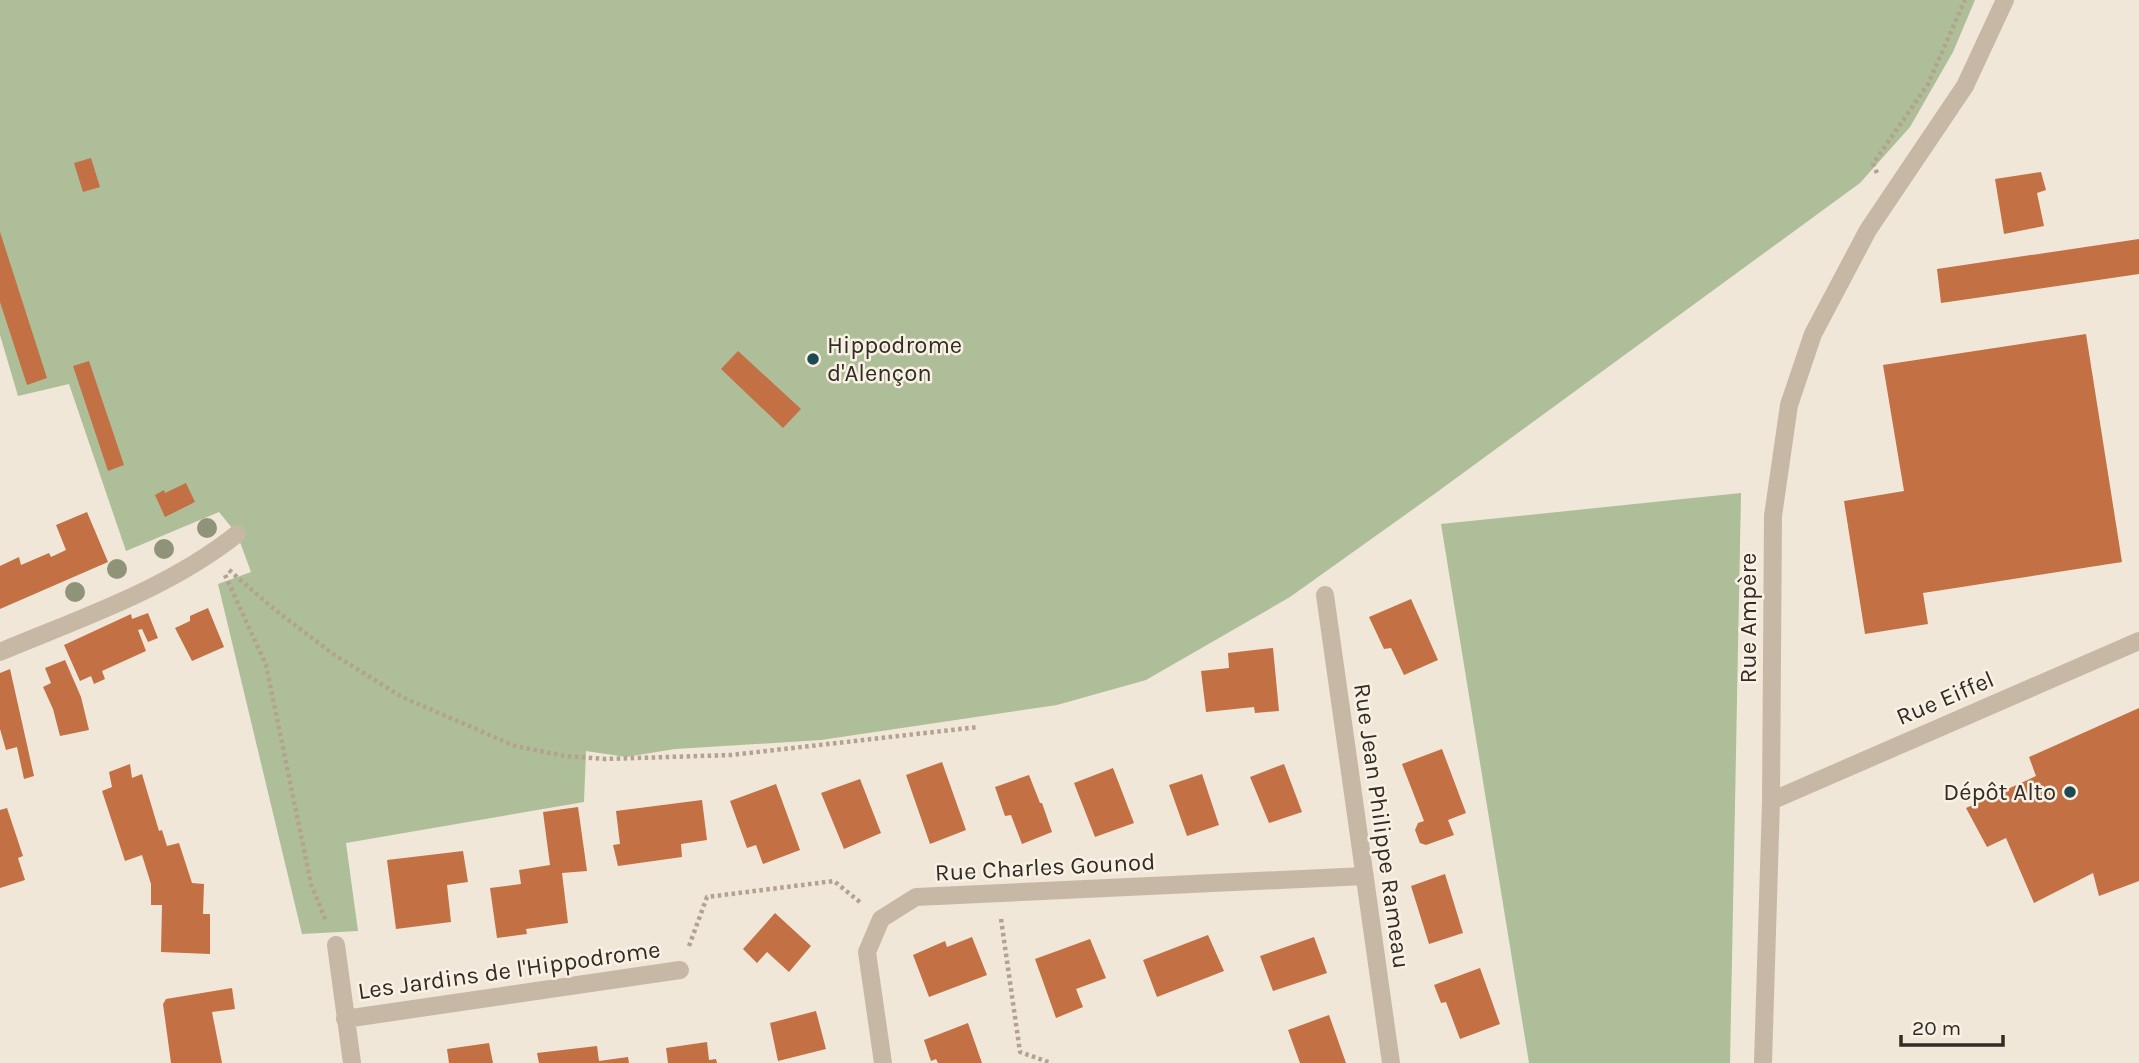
<svg xmlns="http://www.w3.org/2000/svg" width="2139" height="1063" viewBox="0 0 2139 1063" font-family="Karla,sans-serif">
  <style>
    .green { fill: #aebe99 }
    .building { fill: #c27044 }
    .lines { fill: none; stroke-linecap: round; stroke-linejoin: round }
    .path { stroke: #b3a28f; stroke-width: 4.5; stroke-dasharray: 3.5 3.5; stroke-linecap: butt }
    .minor { stroke: #c7b8a5; stroke-width: 18 }
    .tree { fill: #8f9479 }
    .poi-dot { fill: #1d4a53; stroke: #f8f1e4; stroke-width: 2.5 }
    .labels { text-anchor: middle; dominant-baseline: central; stroke-width: 5; stroke-linejoin: round; paint-order: stroke }
    .poi-label { font-size: 24px; fill: #332b26; stroke: #f8f1e4; text-anchor: start }
    .street-label { font-size: 24px; fill: #332b26; stroke: #f8f1e4 }
  </style>
  <rect width="100%" height="100%" fill="#f0e7d8"/>
  <!-- green -->
  <path class="green" d="M0 0H1975L1953 52 1910 127 1860 183 1433 495 1290 597 1146 680 1057 705 821 740 675 749 626 757 586 751 584 802 346 843 358 931 302 934 218 584 251 572 237 534 219 512 126 551 69 384 18 396 0 335Z
    M1741 493 1730 1063H1529L1441 524Z"/>
  <!-- building -->
  <path class="building" d="M91 158 100 187 83 192 74 163Z
    M2041 172 2046 190 2037 193 2044 226 2004 234 1995 179Z
    M0 232 47 378 27 385 0 302Z
    M2139 239V274L1941 303 1937 269Z
    M2086 334 2122 562 1923 593 1928 624 1865 634 1844 501 1904 491 1883 365Z
    M738 351 801 409 783 428 721 369Z
    M89 361 124 465 108 471 73 366Z
    M186 483 195 502 165 517 155 495 164 490 165 493Z
    M87 512 108 562 0 609V566L19 557 21 565 49 553 51 557 66 550 56 525Z
    M1411 599 1438 660 1404 675 1391 648 1384 649 1369 617Z
    M208 608 224 647 192 661 175 628 190 621V616Z
    M148 613 158 638 148 642 142 629 138 630 146 651 102 671 105 679 94 684 91 676 80 681 64 645 131 614 132 619Z
    M1273 648 1279 711 1255 713 1254 707 1206 712 1201 671 1229 668 1228 653Z
    M65 660 81 697 89 730 60 736 53 709 43 687 51 683 45 668Z
    M10 669 34 776 24 779 17 747 6 750 0 729V673Z
    M2139 708V881L2099 896 2093 873 2034 903 2006 838 1987 847 1966 808 2036 776 2029 757Z
    M1442 749 1466 813 1448 820 1454 835 1426 845 1420 843 1415 830 1418 823 1424 821 1402 764Z
    M942 762 966 830 930 844 906 775Z
    M130 764 132 778 142 774 159 831 162 830 167 846 179 843 192 883 204 884 203 914H210V954L161 952 162 905H151V884L142 855 125 861 102 791 112 787 109 772Z
    M1284 764 1302 812 1269 823 1250 777Z
    M1113 768 1134 823 1095 837 1074 783Z
    M1202 774 1219 825 1187 836 1169 785Z
    M1029 775 1040 803H1042L1052 832 1022 844 1011 815 1005 816 995 787Z
    M860 779 881 833 844 849 821 793Z
    M776 784 800 850 763 864 756 845 747 848 730 801Z
    M702 800 707 840 681 844 682 857 618 866 613 845 620 844 616 811Z
    M578 807 587 871 562 873 568 923 526 929 527 934 497 938 490 888 521 884 519 870 550 865 543 812Z
    M7 808 23 856 18 858 25 880 0 888V810Z
    M463 851 468 882 447 885 451 922 396 929 387 860Z
    M1445 874 1463 933 1429 944 1411 886Z
    M775 913 811 946 789 972 767 952 757 963 743 949Z
    M1208 935 1224 971 1157 997 1143 960Z
    M972 937 987 975 929 997 913 955 945 941 947 947Z
    M1314 937 1327 973 1273 991 1260 956Z
    M1090 939 1106 978 1076 989 1083 1007 1056 1018 1035 959Z
    M1480 968 1500 1024 1460 1039 1446 1002 1441 1003 1434 985Z
    M232 988 235 1009 212 1012 222 1063H171L163 1004 166 999Z
    M816 1011 826 1049 778 1061 770 1023Z
    M1329 1015 1346 1063H1300L1288 1030Z
    M968 1023 982 1063H938L936 1059 931 1061 924 1040Z
    M707 1042 709 1060 716 1059 717 1063H668L666 1048Z
    M489 1043 493 1063H449L447 1049Z
    M597 1046 599 1061 628 1057 629 1063H539L537 1053Z"/>
  <g class="lines">
    <!-- path -->
    <path class="path" d="M1877 173 1873 164 1928 84 1965 0
      M229 570 274 609 333 654 402 697 515 746 565 756 605 759 731 755 978 727
      M225 575 266 665 311 884 326 921
      M1001 919 1020 1052 1051 1063
      M689 946 707 897 834 881 861 903"/>
    <!-- minor -->
    <path class="minor" d="M1325 595 1391 1063
      M0 652C81 618 168 589 237 534
      M1771 801 2139 641
      M336 945 352 1063
      M345 1019 680 970
      M883 1063 867 952 881 919 916 897 1365 876
      M1763 1063 1771 801 1773 516 1789 405 1813 334 1868 230 1965 86 2005 0"/>
  </g>
  <!-- trees -->
  <g class="tree">
    <circle cx="207" cy="528" r="10"/>
    <circle cx="164" cy="549" r="10"/>
    <circle cx="117" cy="569" r="10"/>
    <circle cx="75" cy="592" r="10"/>
  </g>
  <!-- markers -->
  <g class="poi-dot">
    <circle cx="813" cy="359" r="7"/>
    <circle cx="2070" cy="792" r="7"/>
  </g>
  <g class="labels">
    <!-- poi labels -->
    <g class="poi-label">
      <text x="827" y="345">Hippodrome<tspan x="827" dy="28">d'Alençon</tspan></text>
      <text x="2056" y="792" text-anchor="end">Dépôt Alto</text>
    </g>
    <!-- street labels -->
    <g class="street-label">
      <text transform="translate(1748 618) rotate(-90)">Rue Ampère</text>
      <text transform="translate(1945 698) rotate(-23)">Rue Eiffel</text>
      <text transform="translate(1382 826) rotate(82)">Rue Jean Philippe Rameau</text>
      <text transform="translate(1045 867) rotate(-3)">Rue Charles Gounod</text>
      <text transform="translate(509 970) rotate(-8)">Les Jardins de l'Hippodrome</text>
    </g>
  </g>
  <!-- scale -->
  <path d="M1901 1035v10h102v-10" fill="none" stroke="#332b26" stroke-width="3.5"/>
  <text x="1912" y="1035" font-size="21" fill="#332b26" stroke="#f8f1e4" stroke-width="5" paint-order="stroke">20 m</text>
</svg>
